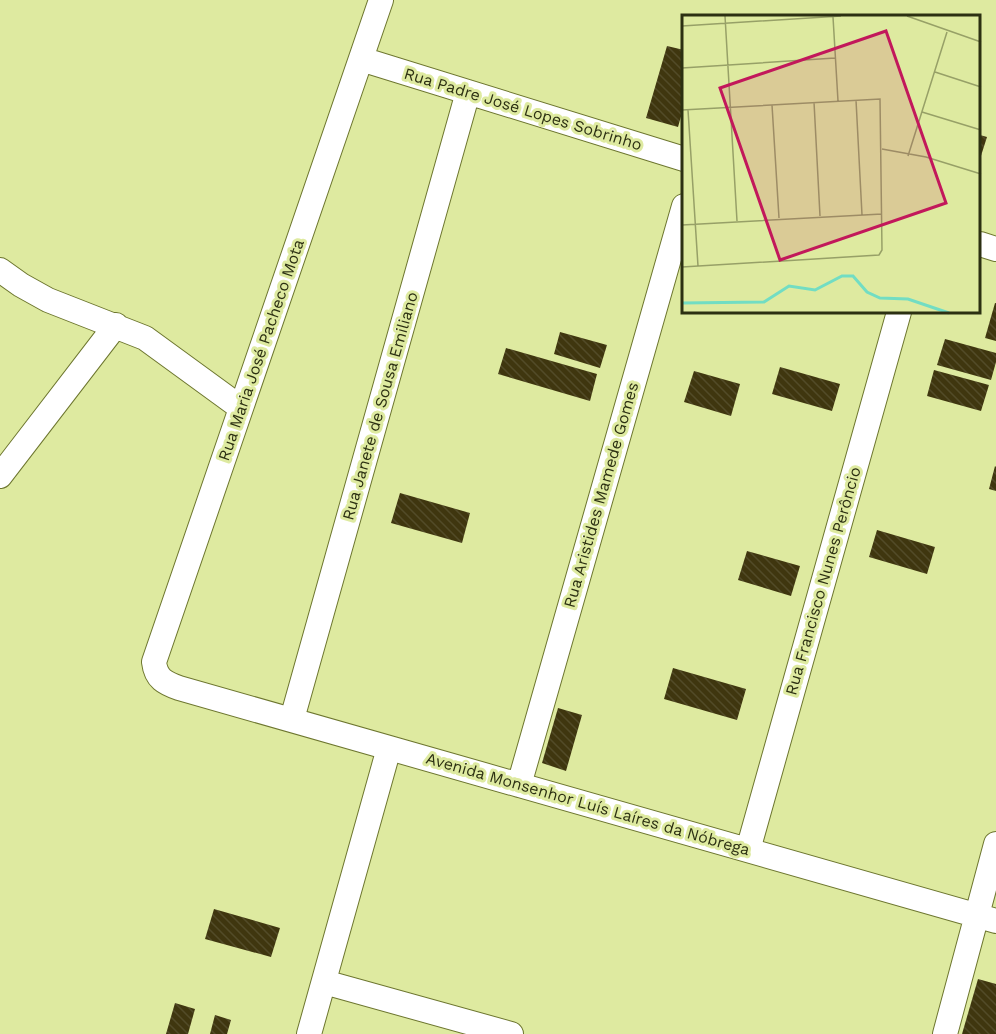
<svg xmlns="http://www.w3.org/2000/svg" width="996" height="1034" viewBox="0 0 996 1034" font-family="'Work Sans',sans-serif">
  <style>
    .building { fill: url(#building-back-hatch) }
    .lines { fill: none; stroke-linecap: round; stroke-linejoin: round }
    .minor-casing { stroke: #6d762f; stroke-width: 26 }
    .minor { stroke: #fff; stroke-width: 24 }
    .labels { text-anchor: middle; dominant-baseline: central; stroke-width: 6; stroke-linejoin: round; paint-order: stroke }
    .street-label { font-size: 16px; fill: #2c3012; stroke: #deeaa0 }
    .inset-river { fill: none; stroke: #72ddc3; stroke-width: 3 }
    .inset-road { fill: none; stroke: #97a067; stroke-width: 1.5 }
    .view { fill: #c2185b; fill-opacity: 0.15; stroke: #c2185b; stroke-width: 3 }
    .inset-edge { fill: none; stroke: #2c3012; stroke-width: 3 }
  </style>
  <defs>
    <pattern id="building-back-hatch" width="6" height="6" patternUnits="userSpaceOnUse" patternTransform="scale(1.5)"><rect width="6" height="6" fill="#3f360f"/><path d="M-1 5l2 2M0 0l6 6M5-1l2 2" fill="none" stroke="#524b28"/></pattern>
  </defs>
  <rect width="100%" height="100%" fill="#deeaa0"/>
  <!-- building -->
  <path class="building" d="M667 46 684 50V106L678 127 646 118Z
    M980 135 987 137 980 159Z
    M995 303H996V341L985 338Z
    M560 332 607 345 600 368 554 354Z
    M945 339 996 353V362L991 380 937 365Z
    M506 348 597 374 590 401 498 374Z
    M780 367 840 384 832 411 772 394Z
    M934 370 989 385 981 411 927 396Z
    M694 371 740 384 731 416 684 402Z
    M995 466 996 467V491L989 489Z
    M400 493 470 513 462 543 391 523Z
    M877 530 935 547 927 574 869 557Z
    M747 551 800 566 791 596 738 580Z
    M673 668 746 689 737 720 664 699Z
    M558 708 582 715 566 771 542 763Z
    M214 909 280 928 271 957 205 939Z
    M978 979 996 984V1034H962Z
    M175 1003 195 1009 188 1034H166Z
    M215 1015 231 1020 227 1034H210Z"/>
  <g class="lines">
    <!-- minor casing -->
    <g class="minor-casing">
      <path id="minor" d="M381 0 154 662C156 679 165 683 179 688L996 921
        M361 59 684 159
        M980 244 996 249
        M0 270 21 285 48 300 145 338 241 408
        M0 476 116 325
        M292 719 468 92
        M519 785 684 206
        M748 850 899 312
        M324 982 511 1034
        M309 1034 389 748
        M945 1034 996 844"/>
    </g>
    <!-- minor -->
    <use href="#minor" class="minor"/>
  </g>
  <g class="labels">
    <!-- street labels -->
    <g class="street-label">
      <text transform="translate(523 109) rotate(17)">Rua Padre José Lopes Sobrinho</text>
      <text transform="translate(261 350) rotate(-71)">Rua Maria José Pacheco Mota</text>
      <text transform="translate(380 406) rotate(-74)">Rua Janete de Sousa Emiliano</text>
      <text transform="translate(601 495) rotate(-74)">Rua Aristides Mamede Gomes</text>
      <text transform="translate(823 581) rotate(-74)">Rua Francisco Nunes Perôncio</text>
      <text transform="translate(588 804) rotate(16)">Avenida Monsenhor Luís Laíres da Nóbrega</text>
    </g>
  </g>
  <!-- overview -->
  <g transform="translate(682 15)">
    <rect width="298" height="298" fill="#deeaa0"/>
    <path class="inset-river" d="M0 288 82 287 107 271 133 275 160 261H171L185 277 198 283 226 284 267 298"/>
    <path class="inset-road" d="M43 1 55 206M225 1 299 27M151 2 156 86M0 11 159 1M0 53 153 43M253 57 299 72M174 85 180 200M132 87 138 201M90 90 97 203M0 95 198 84 200 235 197 240 0 252M6 95 16 251M240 97 299 115M200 134 244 142 299 159M226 141 265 17M0 210 200 199"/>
    <path class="view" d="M204 16 264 188 98 245 38 73Z"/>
    <rect width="298" height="298" class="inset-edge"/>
  </g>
</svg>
